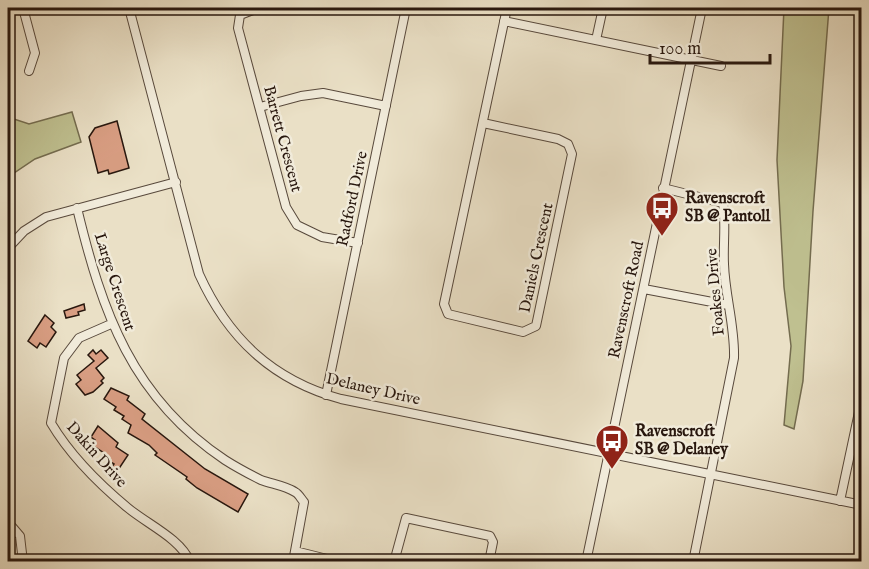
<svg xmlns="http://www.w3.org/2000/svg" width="869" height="569" viewBox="0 0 869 569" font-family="'IM FELL English',serif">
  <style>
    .green { fill: #bfc090; stroke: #746c4f; stroke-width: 1.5 }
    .building { fill: #d99e83; stroke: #28170e; stroke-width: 1.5 }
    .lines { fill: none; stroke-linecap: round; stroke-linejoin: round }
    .minor-casing { stroke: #58493c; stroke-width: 10 }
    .minor { stroke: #f1ebda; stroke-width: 8 }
    .labels { text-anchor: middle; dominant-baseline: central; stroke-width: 5; stroke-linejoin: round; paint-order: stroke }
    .street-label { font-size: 16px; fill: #28170e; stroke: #f1ebda }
    .poi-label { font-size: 16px; font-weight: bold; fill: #28170e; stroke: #f1ebda; text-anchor: start }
  </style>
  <rect width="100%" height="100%" fill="#eae0c6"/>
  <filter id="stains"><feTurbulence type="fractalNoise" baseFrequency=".00333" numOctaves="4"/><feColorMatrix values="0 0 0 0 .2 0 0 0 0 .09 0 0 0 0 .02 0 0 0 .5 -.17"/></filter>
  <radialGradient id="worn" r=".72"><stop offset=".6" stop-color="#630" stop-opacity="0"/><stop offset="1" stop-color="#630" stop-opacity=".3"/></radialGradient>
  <!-- green -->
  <path class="green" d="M784 8H829L813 211 803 381 794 429 784 425 791 346 784 287 777 160Z
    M72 112 81 142 35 159 8 177V117L29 124Z"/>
  <!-- building -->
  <path class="building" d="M117 121 129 168 109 174 108 170 98 173 89 137 95 128Z
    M84 304 85 310 78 312 79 315 66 318 64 311Z
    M45 315 54 323 51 327 56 332 46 347 40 343 37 348 28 341Z
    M93 350 96 354 101 350 108 358 96 368 104 378 101 381 103 383 93 392 85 395 76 384 81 380 77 375 94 361 88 355Z
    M111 388 129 396 127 400 145 414 142 419 205 469 248 494 238 512 197 488 186 479 187 477 155 455 157 453 149 445 128 433 131 425 122 419 124 416 114 410 116 407 104 399Z
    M98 426 118 443 116 447 128 455 118 470 112 467 114 464 102 456 104 453 92 445 95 440 91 437Z"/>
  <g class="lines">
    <!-- minor casing -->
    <g class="minor-casing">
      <path id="minor" d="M23 8 35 53 29 71
        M129 8 199 274C228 338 272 380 341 399L862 505
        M258 8 240 15 238 28 286 207 297 225 322 237 358 243
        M504 21 721 66
        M596 40 603 8
        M260 107 301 96 323 93 386 106
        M483 123 558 139 568 144 572 154 536 326 523 332 448 314 444 304 507 8
        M663 188 723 203C726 224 723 244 724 264 725 296 735 326 734 358L693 562
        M77 208C102 312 132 398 225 460 236 467 249 474 261 480 272 484 286 486 295 492 299 494 301 499 304 502L293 562
        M8 248 24 231 46 217 176 182
        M644 289 728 305
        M111 324 79 338 64 358 51 423C70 455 99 484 128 508 147 524 181 539 190 562
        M326 395 406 8
        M840 501 862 398
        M8 522 20 536 23 562
        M295 551 339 562
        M394 562 406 518 490 536 493 542 489 562
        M586 562 702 8"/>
    </g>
    <!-- minor -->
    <use href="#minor" class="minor"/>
  </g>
  <!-- icons -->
  <defs>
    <g id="bus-pin" transform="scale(1.725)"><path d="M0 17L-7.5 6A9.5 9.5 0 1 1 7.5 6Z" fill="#8f2418" stroke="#f1ebda"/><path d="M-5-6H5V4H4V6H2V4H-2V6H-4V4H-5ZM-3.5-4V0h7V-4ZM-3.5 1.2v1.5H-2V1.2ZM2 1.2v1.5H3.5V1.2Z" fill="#fff"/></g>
  </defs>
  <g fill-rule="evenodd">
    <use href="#bus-pin" x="662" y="208"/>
    <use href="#bus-pin" x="612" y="441"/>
  </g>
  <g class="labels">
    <!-- street labels -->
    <g class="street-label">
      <text transform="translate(282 139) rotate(75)">Barrett Crescent</text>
      <text transform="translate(353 199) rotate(-78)">Radford Drive</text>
      <text transform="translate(537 258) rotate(-78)">Daniels Crescent</text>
      <text transform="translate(114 282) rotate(72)">Large Crescent</text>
      <text transform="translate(716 292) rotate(-95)">Foakes Drive</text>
      <text transform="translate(627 300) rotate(-78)">Ravenscroft Road</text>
      <text transform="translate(373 390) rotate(13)">Delaney Drive</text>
      <text transform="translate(96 455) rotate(48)">Dakin Drive</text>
    </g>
    <!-- poi labels -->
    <g class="poi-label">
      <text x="685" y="199">Ravenscroft<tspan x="685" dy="18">SB @ Pantoll</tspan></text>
      <text x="635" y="432">Ravenscroft<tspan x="635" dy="18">SB @ Delaney</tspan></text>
    </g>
  </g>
  <!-- margin -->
  <rect width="869" height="569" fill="none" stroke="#eae0c6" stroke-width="30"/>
  <rect x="9" y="9" width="851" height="551" fill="none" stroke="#28170e" stroke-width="3"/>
  <rect x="15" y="15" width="839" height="539" fill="none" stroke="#28170e" stroke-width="1.5"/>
  <!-- scale -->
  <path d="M650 54v9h120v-9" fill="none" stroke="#28170e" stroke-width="3"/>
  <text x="659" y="54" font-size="18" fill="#28170e" stroke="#f1ebda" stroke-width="4.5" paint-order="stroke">100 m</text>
  <rect width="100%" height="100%" filter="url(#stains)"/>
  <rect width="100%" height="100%" fill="url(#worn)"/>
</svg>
